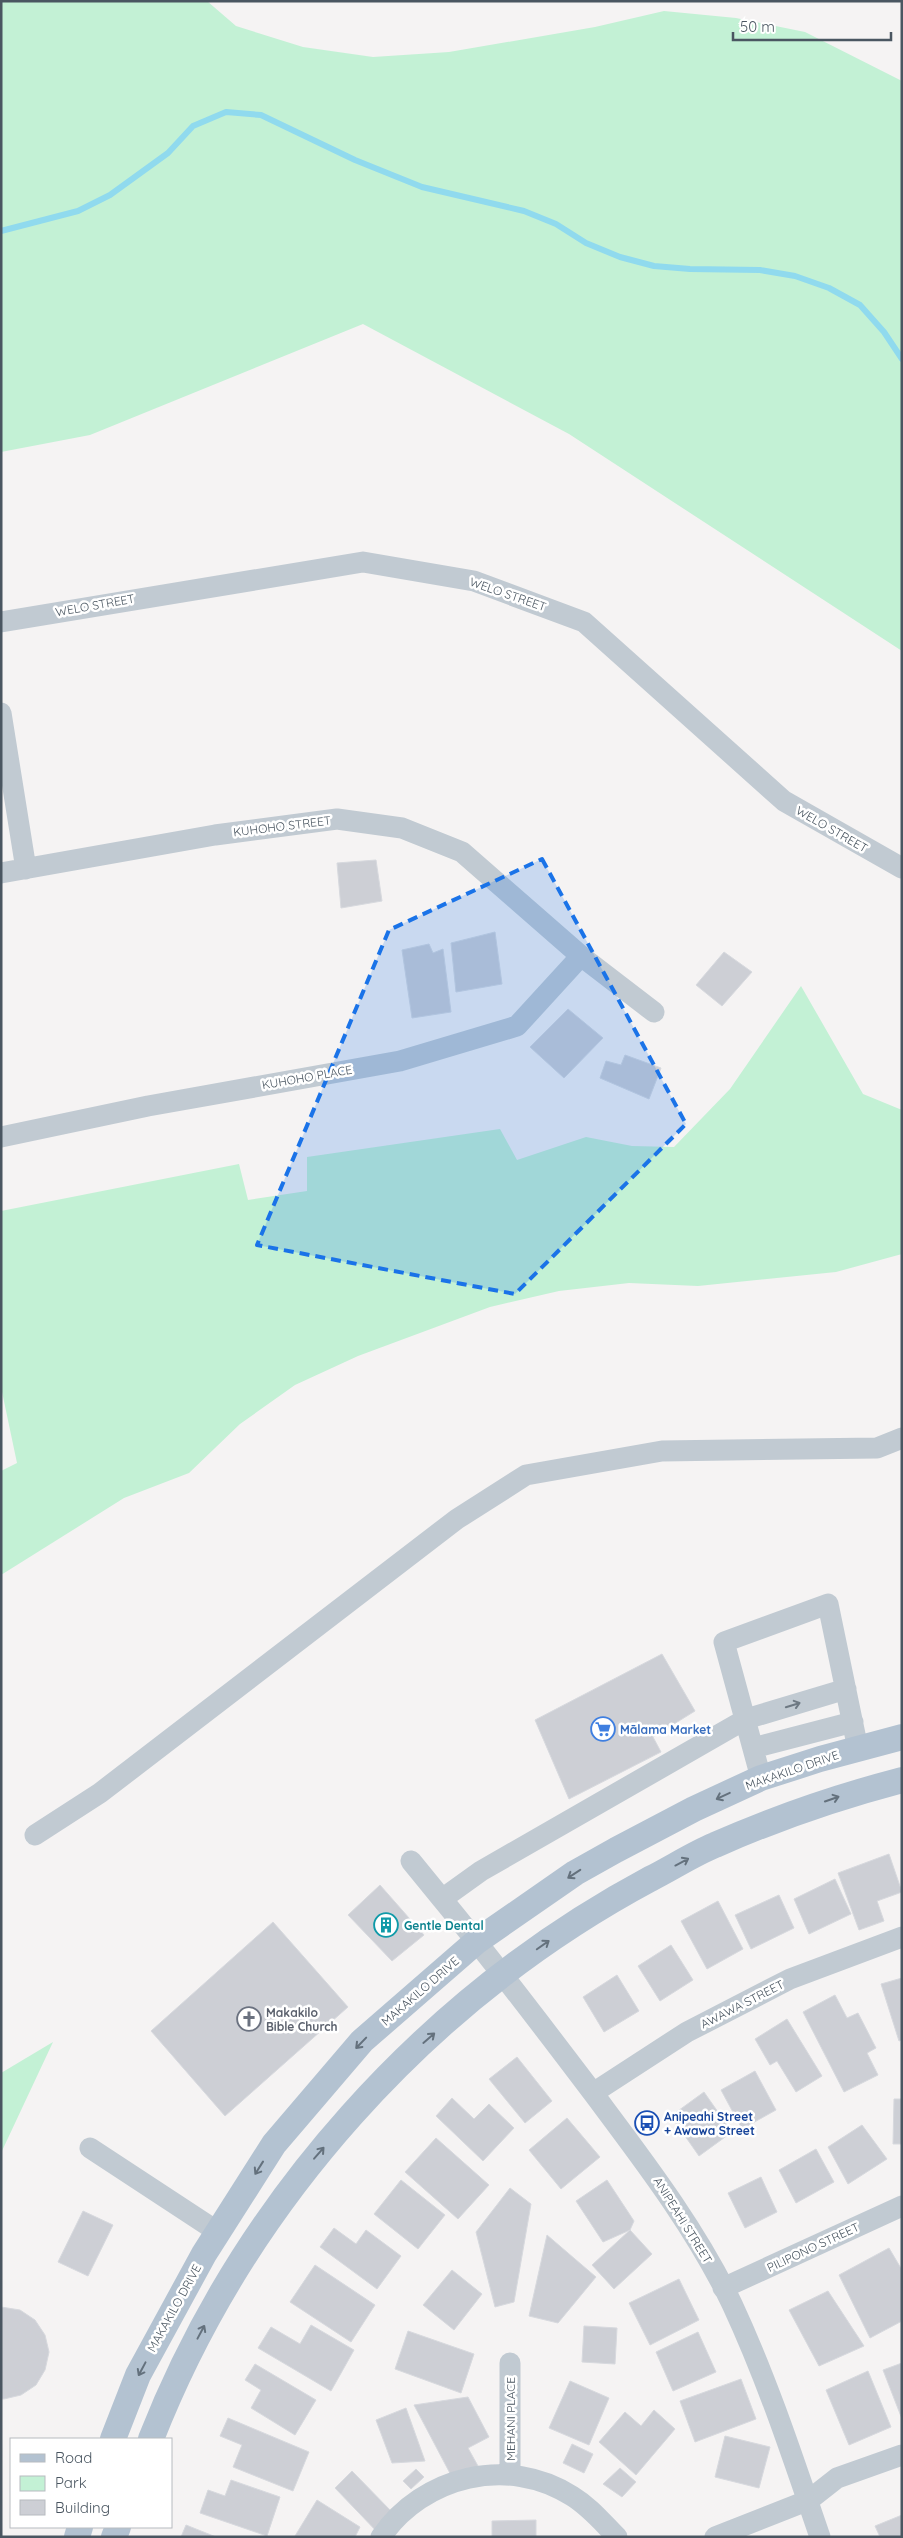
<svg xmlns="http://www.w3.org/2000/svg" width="903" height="2538" viewBox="0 0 903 2538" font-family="Quicksand,sans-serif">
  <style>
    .green { fill: #c3f1d5 }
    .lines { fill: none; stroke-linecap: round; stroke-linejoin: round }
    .stream { stroke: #90daee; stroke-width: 6 }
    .building { fill: #cdcfd5; stroke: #d7d9de }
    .minor { stroke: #c1cad2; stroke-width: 21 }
    .major { stroke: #b3c2d1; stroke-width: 26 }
    .oneway { stroke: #6e7983 }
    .oneway2 { stroke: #64717d }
    .marked { fill: #1a73e8; fill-opacity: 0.2; stroke: #1a73e8; stroke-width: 4; stroke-dasharray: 10 6; stroke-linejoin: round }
    .labels { text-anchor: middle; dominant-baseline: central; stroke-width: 5; stroke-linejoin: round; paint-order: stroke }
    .street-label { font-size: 12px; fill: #4a5661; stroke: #fff }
    .shop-label { font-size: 12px; font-weight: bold; fill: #366cbe; stroke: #fff; text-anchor: start }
    .culture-label { font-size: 12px; font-weight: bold; fill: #0d838f; stroke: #fff; text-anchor: start }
    .worship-label { font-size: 12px; font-weight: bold; fill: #5b616d; stroke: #fff; text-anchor: start }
    .transit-label { font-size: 12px; font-weight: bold; fill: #164399; stroke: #fff; text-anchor: start }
  </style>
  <rect width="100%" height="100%" fill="#f5f3f3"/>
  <!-- green -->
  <path class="green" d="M1 1H207L236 26 303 47 373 57 449 52 595 27 664 11 736 18 805 32 902 81V651L569 434 363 324 90 435 1 452Z
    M801 986 863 1094 902 1110V1254L836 1272 698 1286 629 1283 559 1291 490 1307 358 1356 295 1385 240 1424 189 1473 124 1498 1 1575V1471L17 1463 1 1387V1211L239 1164 248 1200 307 1191V1157L500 1129 517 1160 586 1137 632 1146 674 1147 730 1089Z
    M53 2042 1 2153V2073Z"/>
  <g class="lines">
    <!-- stream -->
    <path class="stream" d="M1 231 78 211 110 195 168 153 193 126 226 112 261 115 355 160 422 187 524 211 556 224 586 243 620 257 654 266 690 269 760 270 795 276 829 288 860 305 884 332 902 359"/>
  </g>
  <!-- building -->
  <path class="building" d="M376 860 382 901 341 908 337 863Z
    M495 932 502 984 456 992 451 943Z
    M429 944 433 953 443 949 451 1012 412 1018 402 950Z
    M724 952 752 972 722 1006 696 985Z
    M568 1009 603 1038 564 1078 530 1047Z
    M625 1055 661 1068 649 1099 600 1078 606 1061 621 1065Z
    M662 1654 695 1711 653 1737 661 1752 569 1799 535 1720Z
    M889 1854 902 1892 877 1901 884 1921 859 1930 838 1873Z
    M835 1879 851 1914 809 1934 794 1899Z
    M380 1885 424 1935 392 1961 348 1915Z
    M779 1895 794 1928 751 1949 735 1915Z
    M718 1901 743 1949 707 1969 681 1921Z
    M273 1922 348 2007 225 2116 151 2031Z
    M671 1945 693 1980 660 2001 638 1966Z
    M617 1975 639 2011 604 2032 583 1997Z
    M902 1978V2040L899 2041 881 1984Z
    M835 1995 847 2018 858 2013 876 2048 867 2053 878 2075 844 2092 803 2012Z
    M787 2019 822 2076 796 2092 777 2061 770 2065 755 2039Z
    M517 2057 552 2101 525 2123 489 2079Z
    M755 2071 776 2110 742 2129 721 2090Z
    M704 2092 732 2132 699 2156 671 2116Z
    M452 2098 474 2119 489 2104 514 2128 483 2161 436 2116Z
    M894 2099H902V2144H893Z
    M567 2118 600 2157 561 2189 529 2150Z
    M862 2125 887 2159 848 2184 828 2147Z
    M436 2138 489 2185 458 2219 405 2172Z
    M816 2149 834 2182 796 2203 779 2170Z
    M761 2177 777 2212 745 2228 728 2193Z
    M401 2180 445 2215 418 2249 374 2214Z
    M607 2180 634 2221 630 2230 603 2242 576 2201Z
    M510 2188 531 2204 514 2302 495 2307 476 2232Z
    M83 2211 113 2225 88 2276 58 2262Z
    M334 2228 356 2244 366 2230 401 2256 377 2289 320 2247Z
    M630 2230 652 2254 614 2289 592 2265Z
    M547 2235 596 2277 558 2323 529 2316Z
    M889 2248 902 2270V2321L870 2338 839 2275Z
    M315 2265 375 2305 351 2342 290 2302Z
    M452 2270 482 2294 454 2330 423 2305Z
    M679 2279 699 2320 650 2345 629 2303Z
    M828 2291 864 2346 819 2366 789 2310Z
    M1 2307 20 2310 35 2320 45 2335 49 2352 45 2370 36 2385 21 2395 4 2399H1Z
    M311 2325 354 2350 331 2391 258 2348 271 2327 300 2344Z
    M584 2326 617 2328 615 2364 582 2362Z
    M408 2331 474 2354 461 2393 395 2369Z
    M698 2332 716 2372 673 2391 656 2352Z
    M902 2363V2419L883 2370Z
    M255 2364 316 2400 295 2435 251 2408 261 2390 245 2380Z
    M868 2371 891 2427 849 2445 826 2390Z
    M741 2379 756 2419 695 2442 680 2401Z
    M570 2381 609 2398 589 2445 549 2428Z
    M468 2397 489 2437 468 2448 478 2466 453 2479 414 2405Z
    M406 2408 425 2461 392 2463 376 2420Z
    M654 2410 675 2429 636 2475 599 2442 625 2412 641 2426Z
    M228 2418 309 2452 293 2491 233 2467 242 2445 220 2436Z
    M725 2436 770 2447 759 2488 715 2477Z
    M572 2444 593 2454 584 2473 563 2463Z
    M620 2468 636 2482 622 2497 603 2484Z
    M416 2469 424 2477 411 2489 403 2481Z
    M352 2471 391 2511 381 2536 335 2488Z
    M231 2480 280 2497 267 2536 200 2513 208 2490 225 2496Z
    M317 2500 360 2527 355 2537 295 2536Z
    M902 2515V2537H880L875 2526Z
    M536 2520V2537H492V2521Z
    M186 2525 216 2537H181Z"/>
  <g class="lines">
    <!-- minor -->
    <path class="minor" d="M1 622 363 562 474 581 584 622 784 801 902 868
      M1 713 26 869
      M1 873 215 835 337 819 402 828 462 852 581 956 654 1012
      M1 1137 148 1106 400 1061 517 1026 581 956
      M753 1748 853 1722
      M761 1778 724 1642 828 1604 858 1749
      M35 1835 100 1793 457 1519 526 1475 662 1451 877 1448 902 1438
      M411 1861 442 1899
      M593 2093 687 2032 790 1979 902 1937
      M90 2148 218 2232
      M723 2288 902 2206
      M510 2475V2363
      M381 2537C423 2476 508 2455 572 2496 590 2507 602 2522 617 2537
      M715 2537 809 2500 837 2478 902 2455
      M820 2537C793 2458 767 2379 732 2304 695 2227 643 2160 593 2093 543 2027 494 1962 442 1899L481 1871 746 1719 846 1689"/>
    <!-- major -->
    <path class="major" d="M113 2439 138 2375 204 2254 274 2144 362 2041 477 1941 575 1873 616 1850 694 1809 761 1778 820 1759 902 1737
      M151 2439C244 2202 426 1999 650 1879 672 1868 693 1854 715 1845 776 1818 837 1797 902 1780
      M77 2537 80 2527
      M114 2537 118 2527"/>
  </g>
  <!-- one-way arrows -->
  <defs><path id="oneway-shaft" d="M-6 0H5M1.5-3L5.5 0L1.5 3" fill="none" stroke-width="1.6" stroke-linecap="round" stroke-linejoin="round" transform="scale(1.25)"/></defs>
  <use class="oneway" href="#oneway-shaft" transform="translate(793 1705) rotate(-17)"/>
  <g class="oneway2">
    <use href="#oneway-shaft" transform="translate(723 1796) rotate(155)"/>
    <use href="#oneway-shaft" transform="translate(832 1799) rotate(-19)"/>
    <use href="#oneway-shaft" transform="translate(682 1862) rotate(-28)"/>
    <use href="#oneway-shaft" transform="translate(574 1874) rotate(147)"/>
    <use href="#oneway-shaft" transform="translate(543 1945) rotate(-35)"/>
    <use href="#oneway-shaft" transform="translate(429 2038) rotate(-41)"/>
    <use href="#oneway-shaft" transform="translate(361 2043) rotate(134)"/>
    <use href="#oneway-shaft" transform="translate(319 2153) rotate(-49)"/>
    <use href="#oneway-shaft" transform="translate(259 2168) rotate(122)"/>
    <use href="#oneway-shaft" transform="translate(201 2332) rotate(-62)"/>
    <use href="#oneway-shaft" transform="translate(142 2369) rotate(118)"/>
  </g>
  <!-- marked area -->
  <path class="marked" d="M542 859 686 1124 515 1294 257 1245 389 930Z"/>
  <!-- icons -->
  <defs>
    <g id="supermarket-ring" transform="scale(1.25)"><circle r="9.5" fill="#fff" stroke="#3f7fe0" stroke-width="1.5"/><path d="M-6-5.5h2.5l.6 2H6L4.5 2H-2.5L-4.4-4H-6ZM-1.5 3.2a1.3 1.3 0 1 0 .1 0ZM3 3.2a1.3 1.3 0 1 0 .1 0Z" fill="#3f7fe0"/></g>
    <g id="building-ring" transform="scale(1.25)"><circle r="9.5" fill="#fff" stroke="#0f9aa8" stroke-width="1.5"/><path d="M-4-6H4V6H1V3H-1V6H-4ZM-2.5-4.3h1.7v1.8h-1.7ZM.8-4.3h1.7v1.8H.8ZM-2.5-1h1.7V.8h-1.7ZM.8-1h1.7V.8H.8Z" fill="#0f9aa8"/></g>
    <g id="church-ring" transform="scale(1.25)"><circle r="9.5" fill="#fff" stroke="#6b7280" stroke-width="1.5"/><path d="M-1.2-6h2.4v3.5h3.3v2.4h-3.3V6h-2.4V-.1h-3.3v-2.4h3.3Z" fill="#6b7280"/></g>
    <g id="bus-ring" transform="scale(1.25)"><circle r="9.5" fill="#fff" stroke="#1a4fb4" stroke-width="1.5"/><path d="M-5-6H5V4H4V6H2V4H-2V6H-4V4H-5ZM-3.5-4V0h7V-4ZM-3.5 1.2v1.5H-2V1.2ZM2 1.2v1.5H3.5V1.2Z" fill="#1a4fb4"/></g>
  </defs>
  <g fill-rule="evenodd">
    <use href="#supermarket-ring" x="603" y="1729"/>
    <use href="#building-ring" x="386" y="1925"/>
    <use href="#church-ring" x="249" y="2019"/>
    <use href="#bus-ring" x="647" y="2123"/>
  </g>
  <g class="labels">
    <!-- street labels -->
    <g class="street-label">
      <text transform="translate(508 594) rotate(19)">WELO STREET</text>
      <text transform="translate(95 605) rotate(-10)">WELO STREET</text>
      <text transform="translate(282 826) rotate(-7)">KUHOHO STREET</text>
      <text transform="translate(832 829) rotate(30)">WELO STREET</text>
      <text transform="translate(307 1077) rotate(-10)">KUHOHO PLACE</text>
      <text transform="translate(792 1770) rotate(-19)">MAKAKILO DRIVE</text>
      <text transform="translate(420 1991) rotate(-41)">MAKAKILO DRIVE</text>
      <text transform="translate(742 2004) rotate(-27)">AWAWA STREET</text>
      <text transform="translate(683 2220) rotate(58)">ANIPEAHI STREET</text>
      <text transform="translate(813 2247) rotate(-25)">PILIPONO STREET</text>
      <text transform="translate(174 2308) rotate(-61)">MAKAKILO DRIVE</text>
      <text transform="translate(510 2419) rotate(-90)">MEHANI PLACE</text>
    </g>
    <!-- shop labels -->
    <g class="shop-label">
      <text x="620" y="1729">Mālama Market</text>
    </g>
    <!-- culture labels -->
    <g class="culture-label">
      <text x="404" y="1925">Gentle Dental</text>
    </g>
    <!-- worship labels -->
    <g class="worship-label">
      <text x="266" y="2012">Makakilo<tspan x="266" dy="14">Bible Church</tspan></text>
    </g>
    <!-- transit labels -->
    <g class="transit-label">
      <text x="664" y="2116">Anipeahi Street<tspan x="664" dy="14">+ Awawa Street</tspan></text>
    </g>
  </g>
  <!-- border -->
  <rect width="903" height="2538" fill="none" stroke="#4a5661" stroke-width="5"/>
  <!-- legend -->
  <rect x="10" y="2438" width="162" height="90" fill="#ffffff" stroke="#b7bbc0"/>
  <rect x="20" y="2454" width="25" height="8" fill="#b3c2d1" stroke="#b7bbc0"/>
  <text x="55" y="2463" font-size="15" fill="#4a5661">Road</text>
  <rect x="20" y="2476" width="25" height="15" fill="#c3f1d5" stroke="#b7bbc0"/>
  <text x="55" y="2488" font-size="15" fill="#4a5661">Park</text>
  <rect x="20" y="2500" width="25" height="15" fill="#cdcfd5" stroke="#b7bbc0"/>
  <text x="55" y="2513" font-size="15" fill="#4a5661">Building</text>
  <!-- scale -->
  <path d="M733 32v8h158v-8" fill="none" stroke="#4a5661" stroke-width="2.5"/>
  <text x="740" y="32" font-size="15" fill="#4a5661" stroke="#ffffff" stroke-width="4" paint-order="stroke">50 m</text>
</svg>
